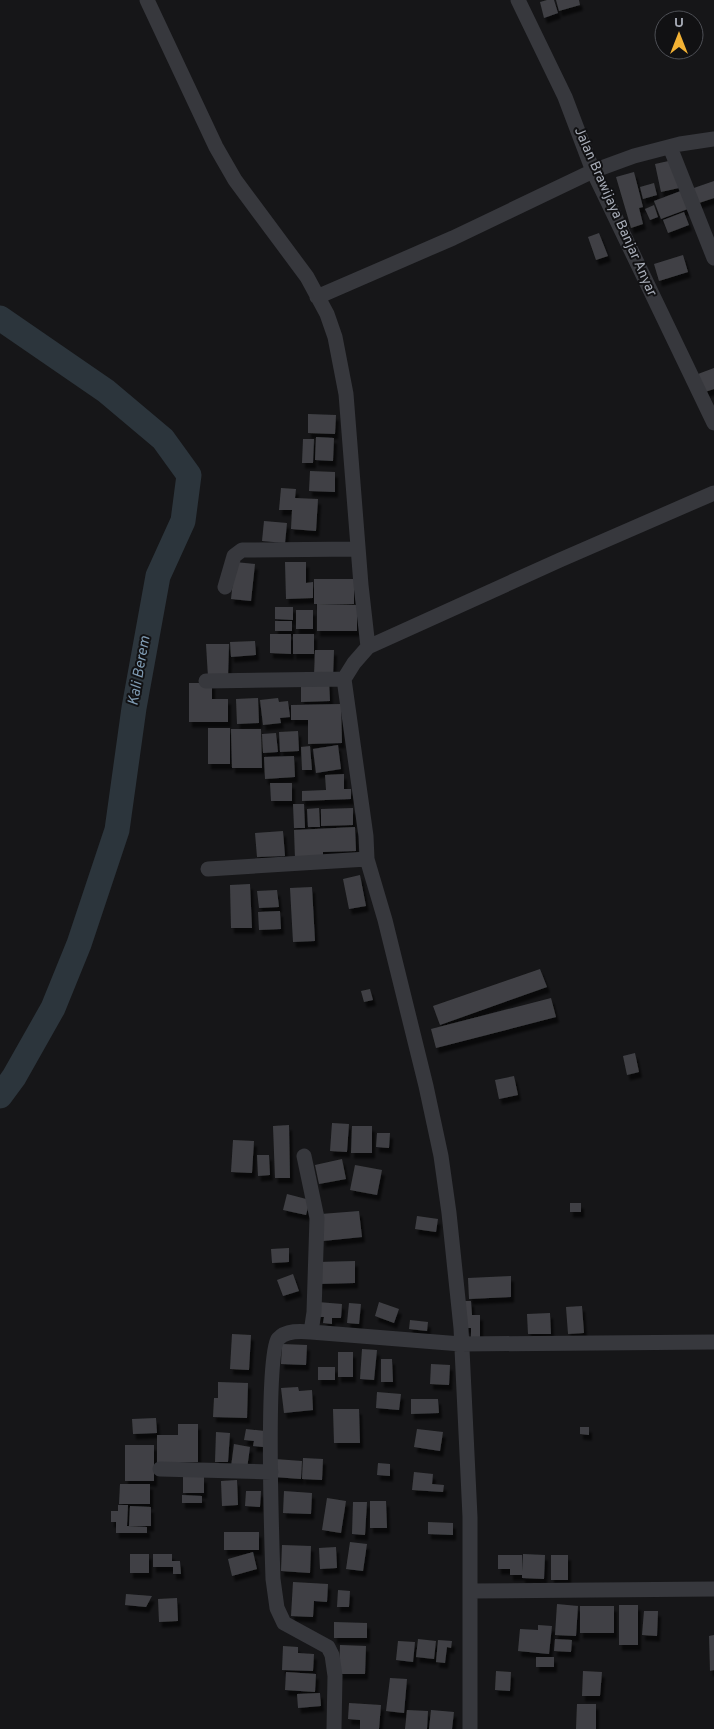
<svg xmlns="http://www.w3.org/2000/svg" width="714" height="1729" viewBox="0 0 714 1729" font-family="Overpass,sans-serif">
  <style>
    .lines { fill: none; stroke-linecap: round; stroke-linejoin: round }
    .river { stroke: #2c353c; stroke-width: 25 }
    .building { fill: #404145; filter: url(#shadow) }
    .minor { stroke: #37383d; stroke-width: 15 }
    .labels { text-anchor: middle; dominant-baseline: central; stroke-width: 4; stroke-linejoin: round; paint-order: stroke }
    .street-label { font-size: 14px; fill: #a8adb8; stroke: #111113 }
    .water-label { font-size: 15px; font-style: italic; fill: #7f9bb3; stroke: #111113 }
  </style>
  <defs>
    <filter id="shadow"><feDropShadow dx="3" dy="5.5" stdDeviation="1" flood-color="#0009"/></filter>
  </defs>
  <rect width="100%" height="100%" fill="#161618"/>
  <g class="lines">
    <!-- river -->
    <path class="river" d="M0 318 106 391 163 439 189 475 183 521 158 576 134 708 117 830 79 944 53 1008 14 1077 0 1096"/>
  </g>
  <!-- building -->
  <path class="building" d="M547 0H554L558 13 544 18 540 2Z
    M556 0H579L580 5 559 11Z
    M673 160 679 188 661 192 655 164Z
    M634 172 643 207 639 208 643 224 631 228 616 177Z
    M714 181V198L696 204 691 189Z
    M654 183 657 195 643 199 640 187Z
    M686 189 693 207 661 219 654 201Z
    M654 205 658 217 650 220 645 209Z
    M684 212 689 225 668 233 663 220Z
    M599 233 608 256 596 260 588 237Z
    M683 255 688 272 659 281 654 264Z
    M714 368V389L705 392 698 374Z
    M308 414 336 415 335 434 308 433Z
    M316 437 334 438 333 461 315 460Z
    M303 439H314L313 463H302Z
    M310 471 335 472V492L309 491Z
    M281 488 296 489 295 498 318 499 316 531 291 529 292 510H279Z
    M264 521 287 523 285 543 262 541Z
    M235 562 255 564 251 601 231 599Z
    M285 562H306V583L313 582V598L286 599Z
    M314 579H354V604H314Z
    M317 604 357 605V631H317Z
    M275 607H293V620L275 619Z
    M296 610H313V629H296Z
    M275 621H292V631H275Z
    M270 634H291V654L270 653Z
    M293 634H314V654H293Z
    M255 641 256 655 231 657 230 642Z
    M206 644H229L228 677H208Z
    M315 650H334L333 676H314Z
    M329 681 330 701 301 702V682Z
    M189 683H212V699H228V722H189Z
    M258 698 259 723 237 724 236 699Z
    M278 698 279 702 288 701 290 717 280 718 281 723 263 725 260 700Z
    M341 704 342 743 308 744V720H291V705Z
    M208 728H230V764H208Z
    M231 729H261L262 768H232Z
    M298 731 299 751 280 752 279 732Z
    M276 733 278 752 263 753 262 734Z
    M338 745 341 769 316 773 313 749Z
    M310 746 312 770H302L301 747Z
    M294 756 295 777 265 779 264 757Z
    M344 774V789H351V799L302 801V791L326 790 325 775Z
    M270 783H292V801H271Z
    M293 804H304L305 828H294Z
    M319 808 320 827H308L307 809Z
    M353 808V825L321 826V809Z
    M355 827 356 851 323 852V858L295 859 294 830Z
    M283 831 285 856 257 857 255 833Z
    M360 875 366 906 349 909 343 879Z
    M250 884 252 928H231L230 885Z
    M312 887 315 941 293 942 290 888Z
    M277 890 279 907 259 908 257 891Z
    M280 911 281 929 259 930 258 912Z
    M540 969 547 987 440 1025 433 1006Z
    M370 989 373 1000 364 1002 361 991Z
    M551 998 556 1017 436 1048 431 1029Z
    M635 1053 639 1072 627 1075 623 1056Z
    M514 1076 518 1095 499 1099 495 1080Z
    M332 1123 349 1124 347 1152 330 1151Z
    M289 1125 290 1178H275L273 1126Z
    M352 1126H372V1153H351Z
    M377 1133H390L389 1148 376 1147Z
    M233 1140 254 1141 252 1173 231 1172Z
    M257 1155H269L270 1175 258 1176Z
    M342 1159 346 1179 319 1184 315 1165Z
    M355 1165 382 1170 377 1195 350 1190Z
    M287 1194 310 1200 306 1215 283 1210Z
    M570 1203H581V1212H570Z
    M359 1211 362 1237 323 1241 321 1214Z
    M417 1216 438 1219 436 1232 415 1229Z
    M289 1248V1262L272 1263 271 1249Z
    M355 1261V1283L317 1284V1262Z
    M293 1274 299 1291 283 1296 277 1280Z
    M511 1276V1297L469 1299 468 1278Z
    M461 1301H471L472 1315H480V1337H471V1328H461Z
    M318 1302 342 1304 341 1318H332V1324L323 1323 324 1317H317Z
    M379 1302 399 1309 394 1323 375 1316Z
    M349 1303 361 1304 359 1324 347 1323Z
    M582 1306 584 1333 568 1334 566 1307Z
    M550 1313 551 1334H528L527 1314Z
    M410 1320 428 1322 427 1331 409 1329Z
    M232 1334 251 1335 249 1370 230 1369Z
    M282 1344 307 1345 306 1365 281 1364Z
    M362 1349 377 1350 374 1380 360 1379Z
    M338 1352H353V1377H338Z
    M381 1359H392L393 1382H381Z
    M431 1364 450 1365 449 1385 430 1384Z
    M318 1367H335V1380H318Z
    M218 1382 248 1383 247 1418 213 1417 214 1398H218Z
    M298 1387 299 1391 312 1390 313 1410 284 1413 281 1388Z
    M377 1392 401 1394 399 1410 376 1408Z
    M411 1399H438L439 1413 411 1414Z
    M333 1409H359L360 1443H334Z
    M156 1418 157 1433 133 1434 132 1419Z
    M178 1424H198V1462H157V1435H178Z
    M580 1427H589V1435L580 1434Z
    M246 1429 265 1431 263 1447 253 1446 254 1441 244 1440Z
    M417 1429 443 1432 440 1451 414 1447Z
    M216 1432 230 1433 228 1462H215Z
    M234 1444 250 1447 247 1469 231 1467Z
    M125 1445H154V1481H125Z
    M303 1458 323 1459 322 1480 302 1479Z
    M275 1459 302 1461 301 1479 274 1477Z
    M378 1463 390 1464V1476L377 1475Z
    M414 1472 433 1474 432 1484 444 1485 443 1492 412 1490Z
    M183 1477H204V1493H183Z
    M237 1480 238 1505 222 1506 221 1481Z
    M120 1484H150V1504H119Z
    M246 1491H261L260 1507 245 1506Z
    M284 1491 312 1493 311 1514 283 1513Z
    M182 1495 202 1496V1503H182Z
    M327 1498 346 1501 341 1533 322 1530Z
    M370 1501H386L387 1528H370Z
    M353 1502H367L365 1535 352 1534Z
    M118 1505H128L127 1526 147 1527V1533H116V1522H111V1511H118Z
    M130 1506 151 1507V1526H129Z
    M428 1522 453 1523V1535L428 1534Z
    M224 1532H259V1550H224Z
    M350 1542 367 1544 363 1571 346 1569Z
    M282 1545 311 1546 310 1573 281 1571Z
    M336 1547 337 1568 320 1569 319 1548Z
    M253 1552 257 1569 232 1576 228 1559Z
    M130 1554H149V1573H130Z
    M153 1554H172V1561H180L181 1574H173V1567H153Z
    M523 1554 545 1555 544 1579 522 1578V1575H510V1569H498V1555H522V1572Z
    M551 1555H568V1580H551Z
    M293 1582 328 1584 327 1602 314 1601 313 1617 291 1616Z
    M338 1590 350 1591 349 1607H337Z
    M126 1594 152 1596 146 1607 125 1605Z
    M177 1598 178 1621 159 1622 158 1599Z
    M557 1604 578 1606 576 1636 555 1635Z
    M619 1605H638V1645H619Z
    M580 1606H614V1633H580Z
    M644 1611H658L657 1636 642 1635Z
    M334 1622 367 1623V1638H334Z
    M538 1625 552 1626 549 1654 518 1651 520 1629 538 1630Z
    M714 1635V1670L710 1671 709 1636Z
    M418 1639 436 1641 434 1659 416 1657Z
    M555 1639 572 1640 571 1652 554 1651Z
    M438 1640 452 1641 451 1648 447 1647 445 1663 436 1662Z
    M398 1641 415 1642 413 1662 396 1660Z
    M340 1645 366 1646 365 1674H339Z
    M283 1646 298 1647V1653L314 1654 313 1671 282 1670Z
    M536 1657H554V1667H536Z
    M496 1671 511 1672 510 1691 495 1690Z
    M583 1671 602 1672 600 1696H582Z
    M286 1672 316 1674 315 1692 285 1690Z
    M390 1678 407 1679 404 1713 386 1711Z
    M320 1693 321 1706 298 1708 297 1694Z
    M349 1703 381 1705 379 1729H360V1720L348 1719Z
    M577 1704H596V1729H576Z
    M407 1710 428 1711 427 1729H405Z
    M431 1710 454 1712 452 1729H429Z"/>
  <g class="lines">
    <!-- minor -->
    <path class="minor" d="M147 0 216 147 235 180 307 277 327 314 335 337 346 394 361 585 368 647
      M518 0 565 97 593 171 714 423
      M670 147 714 258
      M317 297 453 238 593 171 634 156 680 144 714 139
      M225 587 234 556 242 550 358 549
      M206 681 344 679
      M208 869 367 859
      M304 1156 317 1218 314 1312 311 1332C301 1331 286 1330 278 1339 265 1354 272 1547 273 1579L277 1608 284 1623 328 1647 332 1655 335 1676 334 1729
      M311 1332 461 1344 714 1342
      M160 1469 271 1472
      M470 1591 714 1589
      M470 1729V1517L461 1328 449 1213 441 1156 426 1086 385 920 367 859 366 836 344 679 354 663 368 647 560 560 714 493"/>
  </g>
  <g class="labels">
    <!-- street labels -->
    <g class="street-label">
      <text transform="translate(615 212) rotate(66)">Jalan Brawijaya Banjar Anyar</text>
    </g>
    <!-- water labels -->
    <g class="water-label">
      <text transform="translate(140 671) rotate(-80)">Kali Berem</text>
    </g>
  </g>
  <!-- north arrow -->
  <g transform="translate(679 35)"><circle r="24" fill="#111113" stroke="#4d4f55"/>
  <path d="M0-4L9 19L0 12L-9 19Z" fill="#f2b134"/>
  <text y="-8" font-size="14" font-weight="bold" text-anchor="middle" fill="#a8adb8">U</text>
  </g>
</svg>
